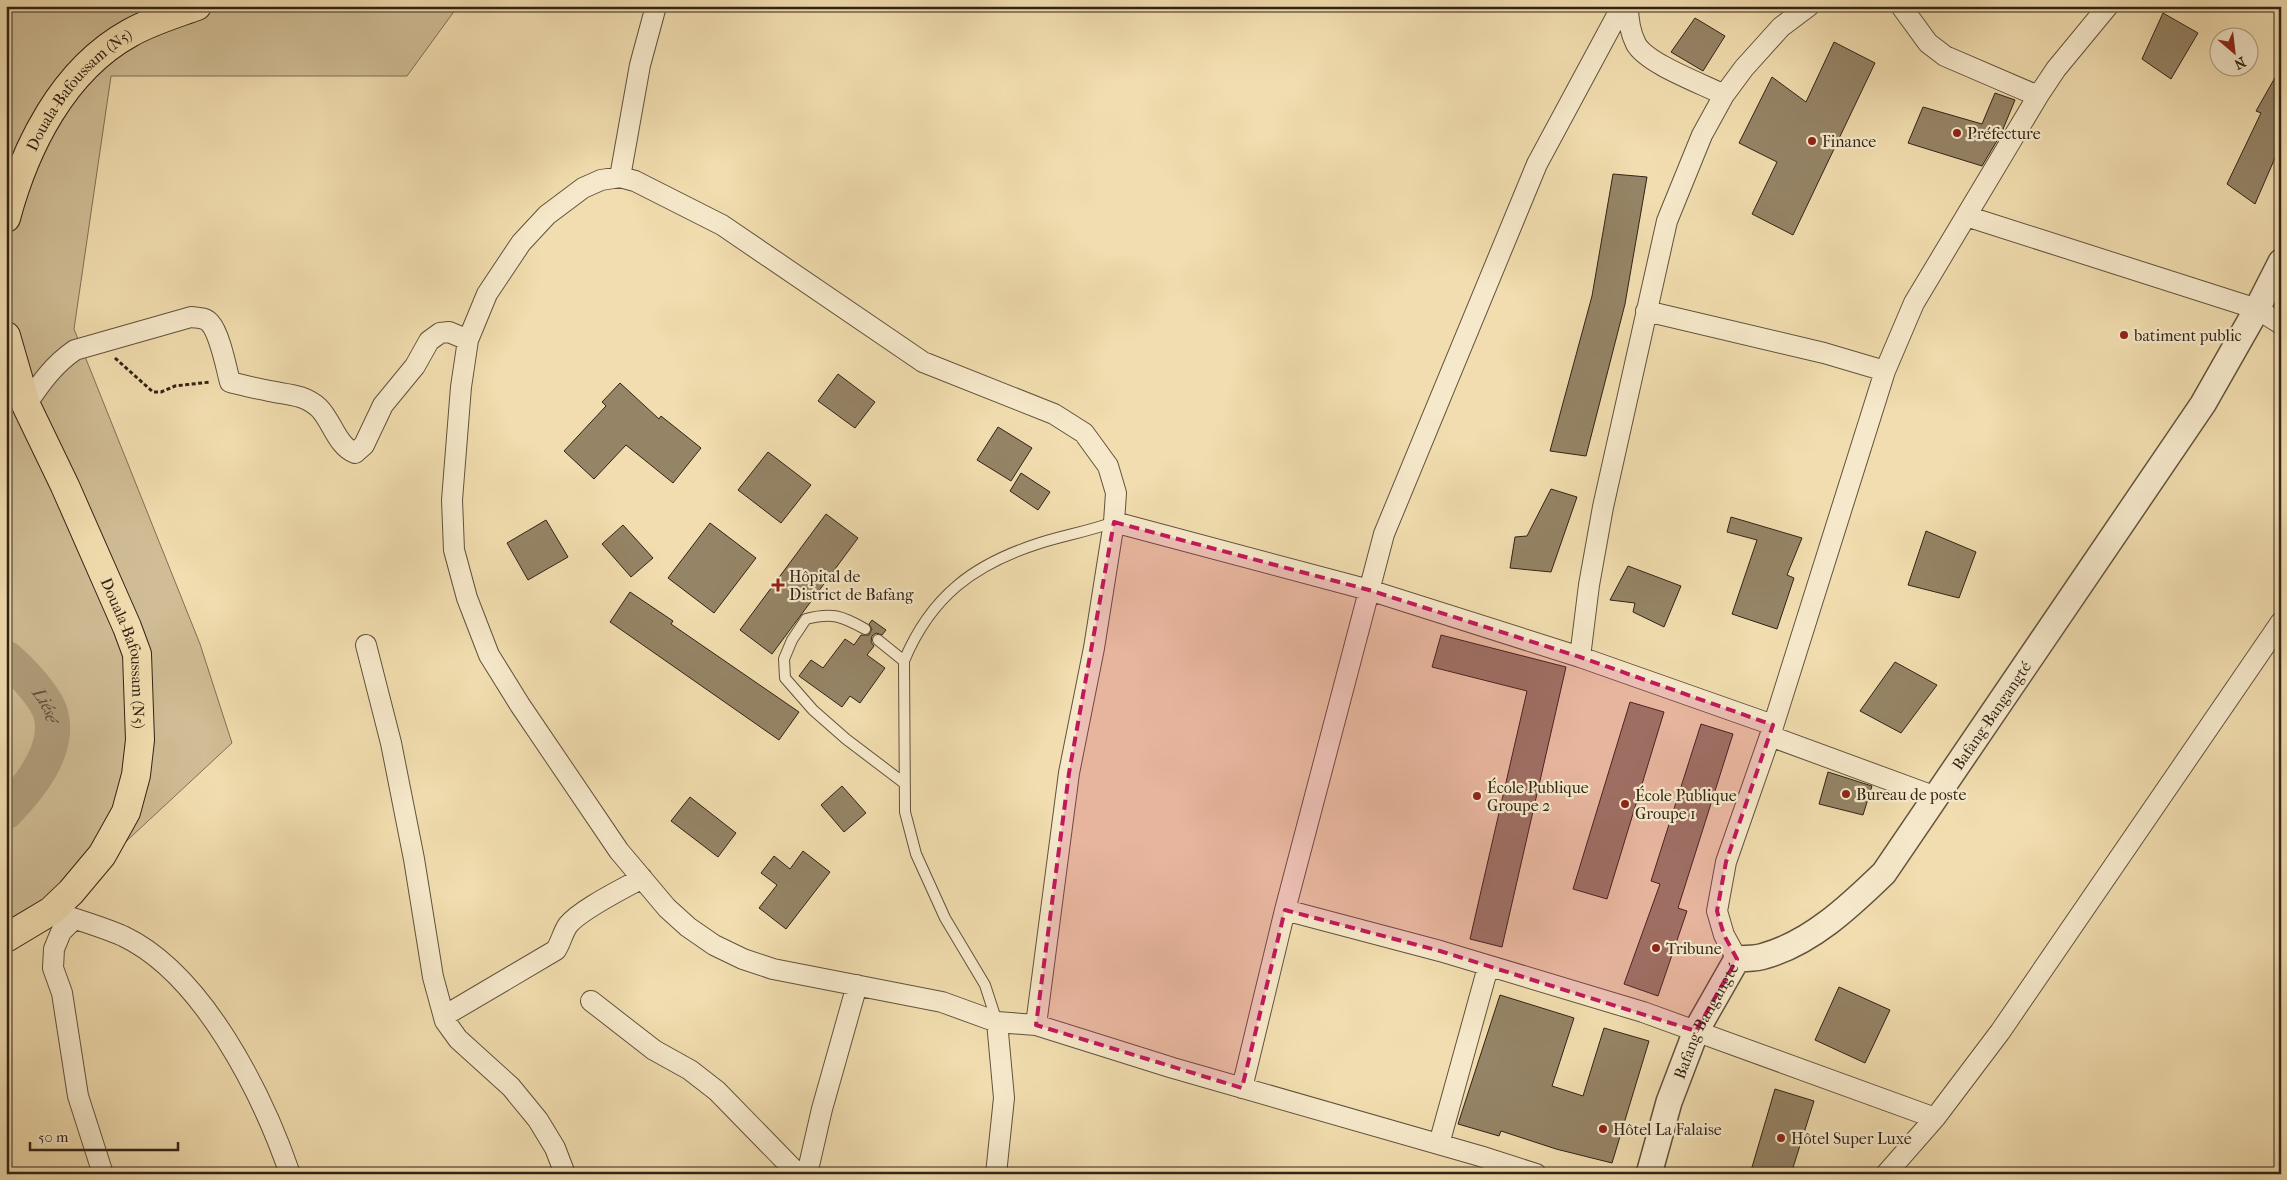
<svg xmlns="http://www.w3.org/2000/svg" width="2287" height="1180" viewBox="0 0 2287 1180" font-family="'IM FELL French Canon',serif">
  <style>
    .green { fill: #d0bd95; stroke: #807056 }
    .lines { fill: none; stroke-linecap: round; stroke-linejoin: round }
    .river { stroke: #b09e7b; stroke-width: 35 }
    .building { fill: #958466; stroke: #312316 }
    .service-casing { stroke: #61523c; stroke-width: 12 }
    .minor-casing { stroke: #61523c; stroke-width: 22 }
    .tertiary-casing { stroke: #61523c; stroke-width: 28 }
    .trunk-casing { stroke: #312316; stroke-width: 30 }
    .path { stroke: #312316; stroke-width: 3; stroke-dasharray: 4 2.5; stroke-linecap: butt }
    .service { stroke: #f6e9cb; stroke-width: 10 }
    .minor { stroke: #f6e9cb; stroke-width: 20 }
    .tertiary { stroke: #f6e9cb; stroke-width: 25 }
    .trunk { stroke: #f1ddaf; stroke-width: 28 }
    .marked { fill: #c2185b; fill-opacity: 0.2; stroke: #c2185b; stroke-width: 4; stroke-dasharray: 10 6; stroke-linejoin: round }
    .poi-dot { fill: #8f2418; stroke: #f6e9cb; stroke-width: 2 }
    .labels { text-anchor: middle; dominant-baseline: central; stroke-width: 4.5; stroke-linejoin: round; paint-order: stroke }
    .street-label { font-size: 16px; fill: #312316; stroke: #f6e9cb }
    .poi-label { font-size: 16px; fill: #312316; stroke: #f6e9cb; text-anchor: start }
    .water-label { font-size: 18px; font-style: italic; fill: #5d4e39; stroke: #f6e9cb }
  </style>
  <rect width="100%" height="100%" fill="#f1ddaf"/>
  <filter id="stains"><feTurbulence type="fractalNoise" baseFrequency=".004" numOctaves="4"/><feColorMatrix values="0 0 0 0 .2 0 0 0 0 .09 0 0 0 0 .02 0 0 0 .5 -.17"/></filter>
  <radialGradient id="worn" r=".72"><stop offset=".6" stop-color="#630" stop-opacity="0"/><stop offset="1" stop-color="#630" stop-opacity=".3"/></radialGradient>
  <!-- green -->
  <path class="green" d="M6 6H458L407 76H111L74 329 200 644 232 743 6 953Z"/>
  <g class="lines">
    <!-- river -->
    <path class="river" id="s1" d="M6 658C20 669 47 698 51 715 60 751 29 788 6 812"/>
  </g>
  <!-- building -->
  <path class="building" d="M2163 13 2198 33 2171 79 2142 59Z
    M1695 18 1725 36 1703 71 1671 52Z
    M1834 42 1875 63 1793 235 1752 214 1777 162 1739 143 1772 77 1806 102Z
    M2281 67V144L2255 204 2227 184 2261 113 2256 111Z
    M1995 93 2015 100 2001 134 1982 166 1908 143 1923 107 1982 124Z
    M1613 174 1647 177 1625 304 1586 456 1550 451 1592 296Z
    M838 374 875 402 855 428 818 401Z
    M620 383 659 419 661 416 701 448 673 483 626 445 594 479 564 451 606 406 602 402Z
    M998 427 1032 448 1011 481 977 460Z
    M768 452 811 485 781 523 738 490Z
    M1021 473 1050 492 1038 510 1010 491Z
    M1551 489 1577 497 1551 572 1510 568 1515 537 1527 536Z
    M826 514 858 538 772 654 740 630Z
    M1731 517 1802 538 1787 575 1794 578 1777 629 1732 614 1757 540 1727 532Z
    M546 520 568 557 528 580 507 543Z
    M710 523 756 558 714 613 668 578Z
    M623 525 653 558 631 577 602 544Z
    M1926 531 1976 552 1959 598 1908 585Z
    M1628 566 1681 586 1664 627 1633 612 1635 603 1610 600Z
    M630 592 673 621 671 624 799 712 779 740 610 622Z
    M872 620 886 630 882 635 876 633 872 636 871 642 874 646 867 655 885 668 860 703 850 696 842 707 799 676 811 660 823 668 845 639 854 645 861 635H869L872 629 869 624Z
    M1441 635 1566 667 1502 947 1470 939 1527 691 1432 667Z
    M1895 662 1937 685 1901 733 1860 711Z
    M1630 702 1664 712 1607 899 1573 889Z
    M1701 724 1733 734 1678 908 1687 911 1658 996 1624 984 1660 884 1651 881Z
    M1828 772 1872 786 1863 815 1819 804Z
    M842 786 866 813 844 832 821 805Z
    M690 797 736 833 718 857 671 821Z
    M803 851 830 872 786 929 759 908 777 885 761 873 774 856 790 869Z
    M1839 987 1890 1010 1865 1063 1815 1040Z
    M1500 995 1574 1018 1552 1086 1583 1096 1604 1028 1649 1041 1612 1163 1556 1149 1501 1131 1499 1136 1458 1124Z
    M1775 1089 1814 1101 1791 1174H1750Z"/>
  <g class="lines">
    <!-- service casing -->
    <g class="service-casing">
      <path id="service" d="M865 629C842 616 832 612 806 619L792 640 784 659 785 678 813 710 846 739 904 783
        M878 640 904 661
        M997 1022 985 985 945 918 916 854 905 812 904 661C931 596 974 564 1040 543 1065 535 1090 531 1114 522"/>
    </g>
    <!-- minor casing -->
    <g class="minor-casing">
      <path id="minor" d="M1628 6C1628 19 1630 32 1636 44 1647 64 1703 84 1724 95
        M1901 6 1928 43 1945 56 2038 96
        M620 177 640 65 656 6
        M1966 216 2257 309 2281 324
        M1646 311 1824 353 1885 371
        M26 405C40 384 54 364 75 350L191 317C198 318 205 317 210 323 220 334 226 367 230 382 242 385 253 388 265 390 285 395 303 393 319 408 332 421 337 446 355 453L364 445 383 405 415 366 429 341 440 333 449 332 468 340
        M1114 522 1369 590 1580 657 1773 725
        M366 645 391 743 414 859 433 977 445 1021 458 1039 511 1087 538 1120 555 1148 565 1174
        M1580 657 1589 585 1603 507 1667 221 1702 135 1724 95 1744 68 1781 27 1809 6
        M1770 736 1936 797
        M1285 910 1440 951 1643 1012 1935 1118
        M51 911C75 919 100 926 123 936 203 974 262 1093 290 1174
        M74 919 61 932 54 949 53 968 62 993 78 1096 103 1174
        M1737 959 1724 935 1717 911 1726 862 1770 736 1885 371 1914 303 2038 96 2056 69 2108 6
        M591 1001 654 1050 690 1070 717 1091 798 1174
        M444 1016 556 950C561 942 563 932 568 925 581 909 623 889 642 878
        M1036 1025 1069 773 1094 648 1114 522 1116 493 1108 466 1084 433 1054 414 923 362 722 225 635 181 620 177 601 180 583 188 547 215 521 243 487 294 468 340 461 387 452 500 454 550 467 598 489 655 520 705 619 851 667 908 688 927 714 945 743 959 773 969 942 1002 997 1022 1036 1025 1173 1068 1480 1156 1536 1174
        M1242 1088 1285 910 1384 534 1537 164 1622 6
        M1439 1144 1488 967
        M807 1174 822 1109 857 985
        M996 1174 1004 1098 997 1022
        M1886 1174 1935 1118 2000 1032 2281 622"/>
    </g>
    <!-- tertiary casing -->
    <g class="tertiary-casing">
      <g id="tertiary">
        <path id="s2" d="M1649 1174 1669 1102 1696 1031 1737 959C1746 958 1756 959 1764 956 1811 943 1850 906 1884 873L2203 404 2257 309 2281 262"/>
      </g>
    </g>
    <!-- trunk casing -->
    <g class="trunk-casing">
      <g id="trunk">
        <path id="s3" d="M6 218C25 147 63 70 130 33 151 21 175 14 197 6"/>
        <path id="s4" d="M6 336 26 405 65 486 127 627 137 654 140 740 136 775 126 812 102 855 71 892 51 911 6 938"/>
      </g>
    </g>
    <!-- path -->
    <path class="path" d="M115 358 153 392H161L175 386 210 382"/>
    <!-- service -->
    <use href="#service" class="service"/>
    <!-- minor -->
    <use href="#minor" class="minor"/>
    <!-- tertiary -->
    <use href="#tertiary" class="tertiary"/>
    <!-- trunk -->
    <use href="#trunk" class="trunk"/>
  </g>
  <!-- marked area -->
  <path class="marked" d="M1114 522 1369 590 1580 657 1773 725 1726 862 1717 911 1724 935 1737 959 1696 1031 1440 951 1285 910 1242 1088 1036 1025 1069 773Z"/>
  <!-- markers -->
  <g class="poi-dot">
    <circle cx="1957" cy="133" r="5"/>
    <circle cx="1812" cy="141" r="5"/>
    <circle cx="2124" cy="335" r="5"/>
    <path d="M775.5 577.5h5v5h5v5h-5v5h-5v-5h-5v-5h5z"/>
    <circle cx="1846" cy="794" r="5"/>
    <circle cx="1477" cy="796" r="5"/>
    <circle cx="1625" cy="804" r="5"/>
    <circle cx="1656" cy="948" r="5"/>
    <circle cx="1603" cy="1129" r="5"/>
    <circle cx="1781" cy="1138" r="5"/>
  </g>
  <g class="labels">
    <!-- street labels -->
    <g class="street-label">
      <text stroke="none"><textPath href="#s3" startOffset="151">Douala-Bafoussam (N5)</textPath></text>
      <text stroke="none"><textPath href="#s4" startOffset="341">Douala-Bafoussam (N5)</textPath></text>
      <text stroke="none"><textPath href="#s2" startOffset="599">Bafang-Bangangté</textPath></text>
      <text stroke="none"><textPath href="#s2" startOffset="164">Bafang-Bangangté</textPath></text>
    </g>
    <!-- poi labels -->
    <g class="poi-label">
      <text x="1967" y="133">Préfecture</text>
      <text x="1822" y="141">Finance</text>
      <text x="2134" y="335">batiment public</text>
      <text x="789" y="576">Hôpital de<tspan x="789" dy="18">District de Bafang</tspan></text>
      <text x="1487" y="787">École Publique<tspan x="1487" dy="18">Groupe 2</tspan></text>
      <text x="1856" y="794">Bureau de poste</text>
      <text x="1635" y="795">École Publique<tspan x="1635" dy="18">Groupe 1</tspan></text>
      <text x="1666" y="948">Tribune</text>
      <text x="1613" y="1129">Hôtel La Falaise</text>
      <text x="1791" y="1138">Hôtel Super Luxe</text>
    </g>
    <!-- water labels -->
    <g class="water-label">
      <text stroke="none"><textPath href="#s1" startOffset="62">Liésé</textPath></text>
    </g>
  </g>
  <!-- margin -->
  <rect width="2287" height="1180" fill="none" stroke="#f1ddaf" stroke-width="25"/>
  <rect x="8" y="8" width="2272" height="1165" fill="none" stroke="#312316" stroke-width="2.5"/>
  <rect x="12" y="12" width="2262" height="1155" fill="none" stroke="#312316"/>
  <!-- north arrow -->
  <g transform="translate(2234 52) rotate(152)"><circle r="24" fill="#f6e9cb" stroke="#a79a83"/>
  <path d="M0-4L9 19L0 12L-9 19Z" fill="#8f2418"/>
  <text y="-8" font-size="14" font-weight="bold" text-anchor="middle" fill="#312316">N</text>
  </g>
  <!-- scale -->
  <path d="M30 1142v8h148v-8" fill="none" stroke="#312316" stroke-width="2.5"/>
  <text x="38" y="1142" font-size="15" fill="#312316" stroke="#f6e9cb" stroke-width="4" paint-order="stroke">50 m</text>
  <rect width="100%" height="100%" filter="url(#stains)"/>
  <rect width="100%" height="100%" fill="url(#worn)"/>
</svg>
